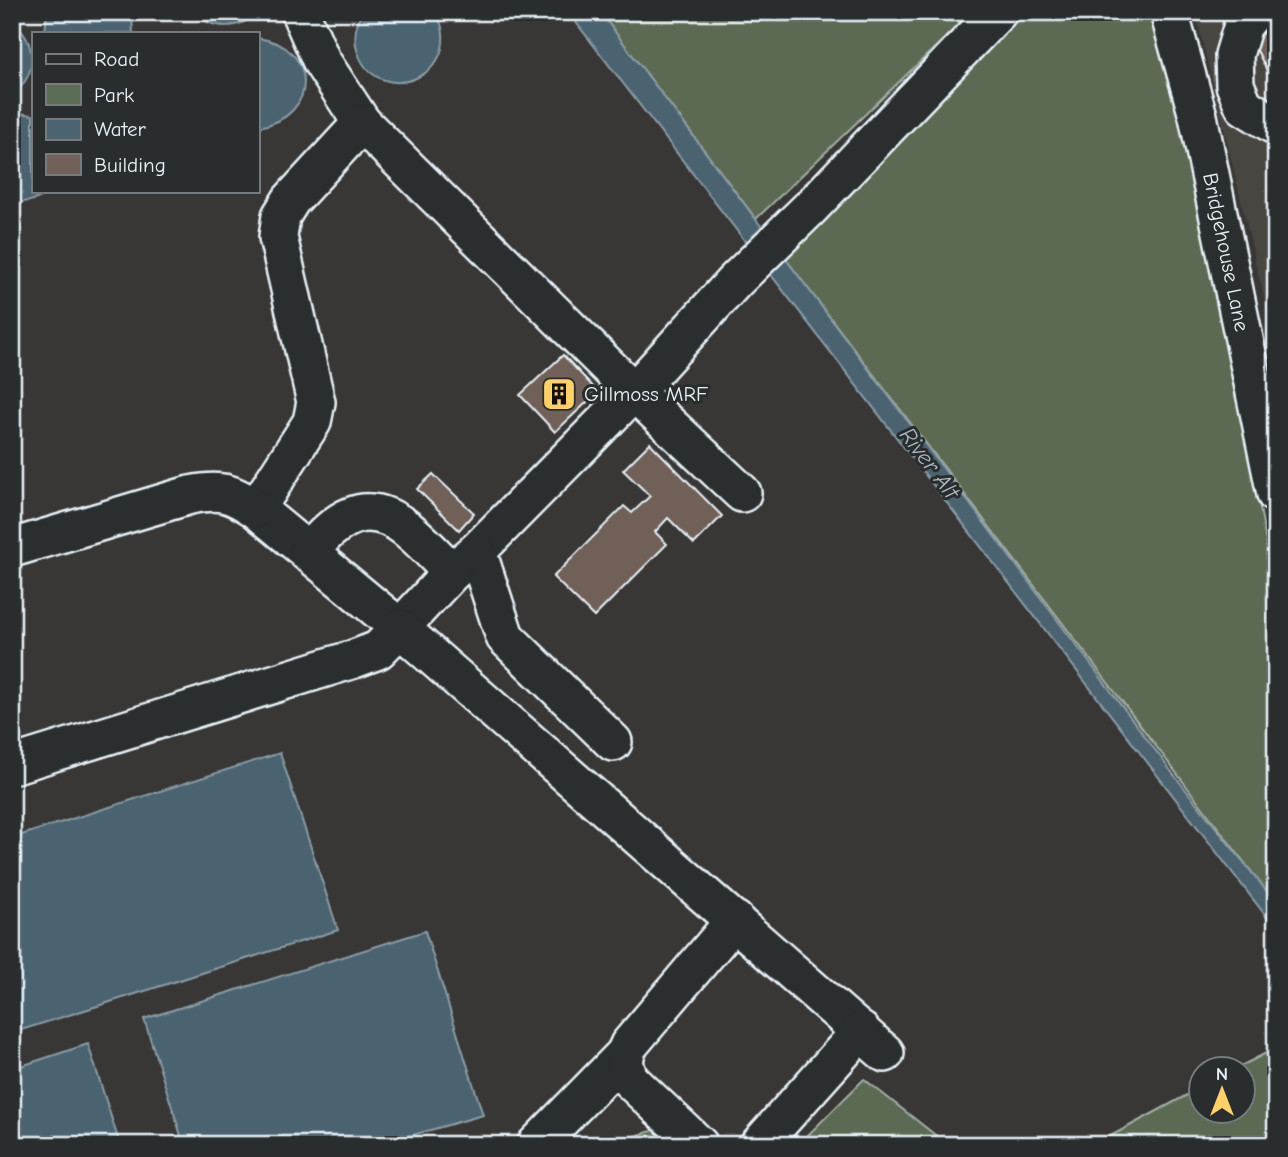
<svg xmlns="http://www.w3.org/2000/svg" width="1288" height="1157" font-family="'Comic Neue',sans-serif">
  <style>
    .built { fill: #494440 }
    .green { fill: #5c6b53; stroke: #a2aea6; stroke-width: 2 }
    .water { fill: #4c6370; stroke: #8a9ca6; stroke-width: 2 }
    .building { fill: #716158; stroke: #e8f1f8; stroke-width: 2 }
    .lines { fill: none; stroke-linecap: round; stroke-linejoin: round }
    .minor-casing { stroke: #e8f1f8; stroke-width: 42 }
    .minor { stroke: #2a2d2e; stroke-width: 37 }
    .labels { text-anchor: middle; stroke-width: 6; stroke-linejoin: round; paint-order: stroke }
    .street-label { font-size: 21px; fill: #e8f1f8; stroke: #2a2d2e }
    .poi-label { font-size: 21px; fill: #e8f1f8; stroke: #2a2d2e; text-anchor: start }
    .water-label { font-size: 23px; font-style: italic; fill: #aab8c2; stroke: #2a2d2e }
  </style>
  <rect width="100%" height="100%" fill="#383736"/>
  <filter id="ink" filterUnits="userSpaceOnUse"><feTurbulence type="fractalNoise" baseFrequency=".0143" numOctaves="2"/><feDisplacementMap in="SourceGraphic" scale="14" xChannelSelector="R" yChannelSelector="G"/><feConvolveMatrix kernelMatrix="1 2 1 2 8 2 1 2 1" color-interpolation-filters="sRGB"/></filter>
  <g filter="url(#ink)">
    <path class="built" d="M1195,12H1276V349L1229,150Z"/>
    <g class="green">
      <path d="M600,12H972L756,219Z"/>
      <path d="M1021,12H1151L1180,107L1233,360L1276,596V904L785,258Z"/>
      <path d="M1276,1048V1145H1094L1200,1088V1112H1242V1070L1235,1069Z"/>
      <path d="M864,1079L948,1145H798Z"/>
      <path d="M655,1130L673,1145H604Z"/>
    </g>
    <g class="water">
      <path d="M47,12H132L133,33H45Z"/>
      <path d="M194,12H259C240,30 212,31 194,12Z"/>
      <path d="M363,12H436C469,74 379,111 358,53C353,39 355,24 363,12Z"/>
      <path d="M568,12H600L1174,775L1276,903V929Z"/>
      <path d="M12,21C37,42 39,74 12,95Z"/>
      <path d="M257,38C319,45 320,118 258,127Z"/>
      <path d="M19,113L33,115V191H50C39,200 26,204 12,201V114Z"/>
      <path d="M280,753L338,930L12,1033V838Z"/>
      <path d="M425,931L483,1115L413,1135L386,1145H184L144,1019Z"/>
      <path d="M88,1044L120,1145H21L12,1117V1069Z"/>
    </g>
    <g class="building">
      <path d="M1276,17V89L1247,30Z"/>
      <path d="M563,355L598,392L555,432L520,395Z"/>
      <path d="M650,443L722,516L694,544L668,518L655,532L667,544L594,617L553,577L624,506L632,513L650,496L623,470Z"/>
      <path d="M433,474L474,513L459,530L417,489Z"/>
    </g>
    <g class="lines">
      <g class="minor-casing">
        <g id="minor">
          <path d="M300,12L322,62L362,123"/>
          <path id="s1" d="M1169,12L1198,116L1276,494"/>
          <path d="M1254,12L1243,25L1234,55L1235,85L1244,106L1276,126"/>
          <path d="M742,493L634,392L362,123L291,200L281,216L278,237L316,402L312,422L256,509L400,628L452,572L477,551L634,392L734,282L811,207L998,12"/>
          <path d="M12,548L190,495C220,489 231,492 256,509"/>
          <path d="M477,551L505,637L613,742"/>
          <path d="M308,553C316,545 322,536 331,529C381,486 417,539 452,572"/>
          <path d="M12,765L354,659L378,650L400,628L885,1053"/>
          <path d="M536,1145L623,1056"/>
          <path d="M699,1145L630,1080C624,1067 622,1059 629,1045L735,920"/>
          <path d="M759,1145L861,1031"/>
        </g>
      </g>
      <use href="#minor" class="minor"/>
    </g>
  </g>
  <defs>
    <g id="building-square" transform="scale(1.75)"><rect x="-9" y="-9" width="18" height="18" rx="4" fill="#ffd166" stroke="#2a2d2e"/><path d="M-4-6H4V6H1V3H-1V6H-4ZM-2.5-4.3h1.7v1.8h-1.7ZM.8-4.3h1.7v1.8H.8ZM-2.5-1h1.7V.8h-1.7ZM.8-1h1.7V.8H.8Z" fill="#111"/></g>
  </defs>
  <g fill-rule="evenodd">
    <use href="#building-square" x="559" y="394"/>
  </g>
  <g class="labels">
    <g class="street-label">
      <text dy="7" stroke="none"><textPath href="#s1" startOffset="247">Bridgehouse Lane</textPath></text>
    </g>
    <g class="poi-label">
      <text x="584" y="401">Gillmoss MRF</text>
    </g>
    <g class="water-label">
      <text transform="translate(930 463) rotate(53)" y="8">River Alt</text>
    </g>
  </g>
  <rect width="1288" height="1157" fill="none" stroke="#2a2d2e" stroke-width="42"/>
  <rect x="21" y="21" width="1246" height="1115" fill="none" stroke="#e8f1f8" stroke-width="2.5" filter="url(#ink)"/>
  <rect x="32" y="32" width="228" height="161" fill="#2a2d2e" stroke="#767b7f" stroke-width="2"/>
  <rect x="46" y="54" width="35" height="10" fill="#2a2d2e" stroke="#767b7f" stroke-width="2"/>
  <text x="94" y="66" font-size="21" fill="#e8f1f8">Road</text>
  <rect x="46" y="84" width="35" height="21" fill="#5c6b53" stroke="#767b7f" stroke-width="2"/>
  <text x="94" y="102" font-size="21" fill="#e8f1f8">Park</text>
  <rect x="46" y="119" width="35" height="21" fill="#4c6370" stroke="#767b7f" stroke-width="2"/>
  <text x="94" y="136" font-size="21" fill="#e8f1f8">Water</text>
  <rect x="46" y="154" width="35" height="21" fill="#716158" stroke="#767b7f" stroke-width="2"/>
  <text x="94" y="172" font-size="21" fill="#e8f1f8">Building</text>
  <g transform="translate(1222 1090)"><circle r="33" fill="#2a2d2e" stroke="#767b7f" stroke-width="2"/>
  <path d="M0-5L12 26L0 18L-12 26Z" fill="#ffd166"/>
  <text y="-10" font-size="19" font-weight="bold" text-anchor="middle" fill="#e8f1f8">N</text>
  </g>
</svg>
